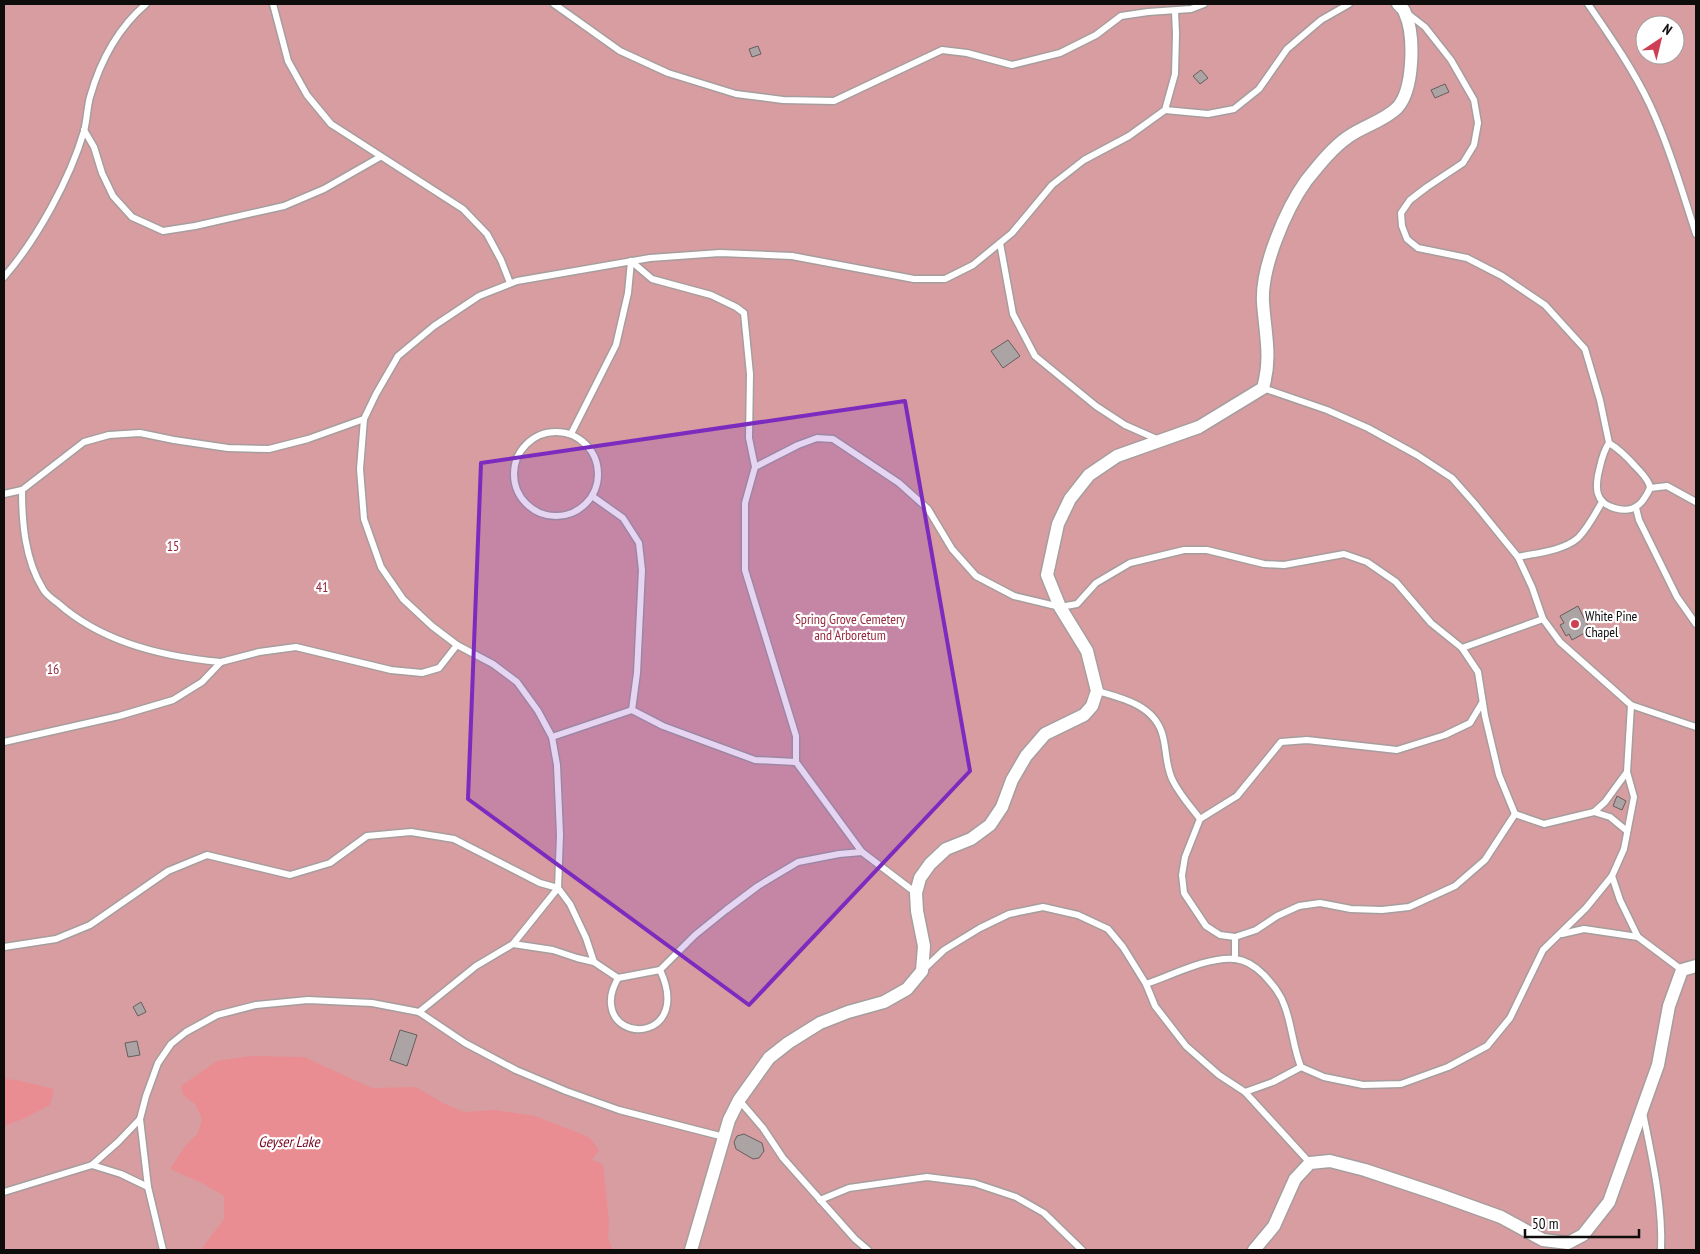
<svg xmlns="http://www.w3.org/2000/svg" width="1700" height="1254" font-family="'PT Sans Narrow',sans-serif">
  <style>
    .green { fill: #d79da0; fill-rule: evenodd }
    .water { fill: #ea8d93 }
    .building { fill: #aca4a4; stroke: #655e5e }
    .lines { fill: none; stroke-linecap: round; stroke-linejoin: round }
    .lane-casing { stroke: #a69d9e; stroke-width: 9 }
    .street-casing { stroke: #a69d9e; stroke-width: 15 }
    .lane { stroke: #fff; stroke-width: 6 }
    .street { stroke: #fff; stroke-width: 12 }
    .marked { fill: #7b2cbf; fill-opacity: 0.2; stroke: #7b2cbf; stroke-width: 4; stroke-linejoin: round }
    .poi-dot { fill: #ce3e55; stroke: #fff; stroke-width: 2 }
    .labels { text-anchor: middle; stroke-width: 4.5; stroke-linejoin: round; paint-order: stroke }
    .park-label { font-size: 14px; fill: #962a3c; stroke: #fff }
    .poi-label { font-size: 14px; fill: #0f0c0c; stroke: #fff; text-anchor: start }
    .water-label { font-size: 15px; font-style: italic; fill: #7a0926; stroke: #fff }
  </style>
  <rect width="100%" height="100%" fill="#e6dddd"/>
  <path class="green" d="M4,4H1696V1250H4ZM1645,25H1675V55H1645Z"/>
  <g class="water">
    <path d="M250,1056L304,1057L372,1088L416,1087L443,1103L464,1112L494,1110L535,1116L589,1137L599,1150L592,1160L603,1164L609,1221L608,1239L613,1250H202L203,1247L224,1219V1196L204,1184L170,1169L184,1147L198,1133L202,1119L195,1104L183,1095L181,1086L217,1061Z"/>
    <path d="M4,1079L16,1080L54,1089L50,1105L25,1118L4,1126Z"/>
  </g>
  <g class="building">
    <path d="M758,46L761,54L752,57L749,49Z"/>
    <path d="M1201,70L1208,78L1200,84L1193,76Z"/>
    <path d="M1445,84L1449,92L1435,98L1431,90Z"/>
    <path d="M1008,340L1020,356L1003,368L991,351Z"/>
    <path d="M1578,606L1590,630L1572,640L1569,634L1566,636L1560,625L1564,623L1560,616Z"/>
    <path d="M1617,796L1626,801L1622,810L1613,806Z"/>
    <path d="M141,1002L146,1012L138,1016L133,1007Z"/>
    <path d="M400,1030L417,1035L407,1066L390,1060Z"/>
    <path d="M137,1041L140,1055L128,1057L125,1043Z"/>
    <path d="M744,1134L762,1143L764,1151L759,1158L753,1159L736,1149L734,1142L737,1136Z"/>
  </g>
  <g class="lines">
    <g class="lane-casing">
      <g id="lane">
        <path d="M273,4L288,61L307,95L331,124L463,209L487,234L501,260L510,283"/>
        <path d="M554,4L620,51L668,73L736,94L783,100L834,101L942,50L967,53L1012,65L1060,53L1096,35L1121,16L1148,12L1191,9L1204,4"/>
        <path d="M1588,4C1610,36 1633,69 1650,105C1669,146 1682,191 1696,234"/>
        <path d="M1407,13L1425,27L1451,60L1474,100L1478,123L1474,145L1463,163L1427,187L1410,200L1401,213L1402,226L1407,239L1418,248L1467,258L1502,276L1545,305L1585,349L1600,400L1609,443C1619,449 1627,457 1635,466C1640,471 1646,477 1649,484C1651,488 1649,491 1647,494C1644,499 1642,503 1637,506C1626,514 1602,508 1598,494C1596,488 1597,481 1598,475C1601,463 1602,453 1609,443"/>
        <path d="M1165,110L1208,114L1234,109L1259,89L1287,49L1321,20L1349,4"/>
        <path d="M84,130L94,147L102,173L113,196L132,217L163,231L195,226L284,206L324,189L380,157"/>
        <path d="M1000,243L1013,314L1035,356L1096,406L1125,425L1159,440"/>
        <path d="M631,261L652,279L711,295L736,307L744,313L750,374L749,438L755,467L745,503V570L796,736V762L862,852L916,893"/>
        <path d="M4,277C37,239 70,179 84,131C87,120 87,108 90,97C100,62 118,28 146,4"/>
        <path d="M1263,388L1327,410L1368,428L1417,455L1452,478L1475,504L1518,557L1532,587L1543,619L1560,642L1631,705L1696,727"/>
        <circle cx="556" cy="474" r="42"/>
        <path d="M571,434L616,345L628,293L631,261"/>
        <path d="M755,467L798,445L817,438L833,439L899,483L928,509L952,549L976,576L1014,596L1060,607L1077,604L1096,583L1130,563L1184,550H1207L1264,564L1284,565L1344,554L1367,562L1396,582L1431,623L1462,648L1478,672L1485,716L1499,775L1515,814"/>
        <path d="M1650,488L1667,486L1696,502"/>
        <path d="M22,490C22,523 25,560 43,589C46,595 54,600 59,604C103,643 164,657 221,662"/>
        <path d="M4,494L22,490L84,442L109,435L140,433L174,440L228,448L269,449L308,439L364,419"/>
        <path d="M592,496L623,518L639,543L642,570L637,673L632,710"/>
        <path d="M1636,508L1639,520L1677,597L1696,624"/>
        <path d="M1518,557C1536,553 1563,551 1578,538C1588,528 1595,514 1602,502"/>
        <path d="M1462,648L1543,619"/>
        <path d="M1097,691C1122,698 1153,705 1162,733C1167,748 1165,766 1173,781C1180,795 1191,807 1200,819"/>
        <path d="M552,737L632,710L663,726L755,760L796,762"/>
        <path d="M4,742L119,716L173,700L202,682L221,662L259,652L296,647L391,670L422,673L439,668L457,645"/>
        <path d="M1594,812L1610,817L1627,831"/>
        <path d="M1515,814L1544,824L1594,812L1605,802L1627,772"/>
        <path d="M1612,876L1620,900L1638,937L1682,970"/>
        <path d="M1562,934L1584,929L1638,937"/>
        <path d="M1235,937L1256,930L1277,916L1299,906L1320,903L1351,909L1382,910L1409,907L1455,886L1485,860L1515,814"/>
        <path d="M513,944L553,950L577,958L594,962"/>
        <path d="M4,947L56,939L90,925L168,871L207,855L290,875L330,863L367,836L411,832L454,839L540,883L558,888L570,904L586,938L594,962L618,978L660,970L695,935L726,910L758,886L798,862L839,854L862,852"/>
        <path d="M1235,959V937L1220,935L1206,926L1184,893L1182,875L1185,857L1200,819L1237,796L1281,742L1307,740L1397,750L1445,735L1470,723L1482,703"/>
        <path d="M923,970L944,950L980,928L1009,914L1043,907L1078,915L1108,929L1123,947L1146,984L1155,1006L1186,1046L1219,1075L1245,1092L1310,1163"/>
        <path d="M618,978C614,986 610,994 611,1004C615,1046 691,1036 660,970"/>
        <path d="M1146,984C1170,976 1209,956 1235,959C1246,960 1256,967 1264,975C1273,985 1281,994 1285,1007C1292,1026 1293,1047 1301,1067L1324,1077L1363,1085L1401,1084L1448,1067L1487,1046L1510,1018L1543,950L1586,908L1612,876L1624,849L1634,797L1627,772L1631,705"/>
        <path d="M419,1012L476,966L513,944L558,888L560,835L557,765L552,737L538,711L517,682L493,664L457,645L432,626L403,599L381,567L364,519L360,469L364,419L376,394L398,356L434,326L479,296L517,281L650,258L720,253L792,256L914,279H945L973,265L1012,233L1052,185L1084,160L1129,136L1165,110L1175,74L1176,34L1175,11"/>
        <path d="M1245,1092L1273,1082L1301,1067"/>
        <path d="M739,1100L763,1128L783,1158L855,1239L868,1250"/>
        <path d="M1643,1113C1652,1158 1663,1205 1661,1250"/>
        <path d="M92,1165L118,1142L140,1119"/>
        <path d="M4,1192L92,1165L121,1174L148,1187"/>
        <path d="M820,1200L849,1188L927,1177L974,1183L1016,1197L1044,1213L1082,1250"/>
        <path d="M163,1250L148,1187L140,1119L146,1096L158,1063L171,1044L186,1032L217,1015L256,1005L308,1000L372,1003L419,1012L465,1043L516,1070L566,1091L619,1110L724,1137"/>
      </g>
    </g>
    <g class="street-casing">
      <g id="street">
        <path d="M691,1250L729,1120L739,1100L769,1058L788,1043L820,1023L848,1012L884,1002L907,989L922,971L924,946L917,911L916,893L920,878L930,864L946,849L971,839L990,825L1002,807L1012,780L1026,756L1045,734L1084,715L1092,706L1097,691L1087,651L1060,607L1047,575L1058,524L1070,499L1089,475L1117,456L1199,427L1263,388C1272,356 1265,334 1263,302C1261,267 1286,209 1306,181C1318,166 1332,148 1348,137C1363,126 1384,121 1397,108C1414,90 1415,35 1405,13C1404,9 1401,7 1398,4"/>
        <path d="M1254,1250L1274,1226L1295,1179L1310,1163L1330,1161L1365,1170L1437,1194L1501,1217L1543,1240L1568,1243L1583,1235L1609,1202L1658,1065L1669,1006L1682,970L1696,966"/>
      </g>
    </g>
    <use href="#lane" class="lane"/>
    <use href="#street" class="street"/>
  </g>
  <path class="marked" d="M905,401L970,771L749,1005L468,799L481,463Z"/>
  <circle class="poi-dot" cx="1575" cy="624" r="5"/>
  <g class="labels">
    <g class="park-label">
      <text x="173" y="551">15</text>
      <text x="322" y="592">41</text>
      <text x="850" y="624">Spring Grove Cemetery<tspan x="850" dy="16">and Arboretum</tspan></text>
      <text x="53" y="674">16</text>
    </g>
    <g class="poi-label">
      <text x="1585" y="621">White Pine<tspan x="1585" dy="16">Chapel</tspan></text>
    </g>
    <g class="water-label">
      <text x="289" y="1147">Geyser Lake</text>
    </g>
  </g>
  <rect width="1700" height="1254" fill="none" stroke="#0f0c0c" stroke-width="10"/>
  <g transform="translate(1660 40) rotate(35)"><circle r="24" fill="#ffffff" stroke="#9f9e9e"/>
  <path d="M0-4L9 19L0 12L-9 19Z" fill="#ce3e55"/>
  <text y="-8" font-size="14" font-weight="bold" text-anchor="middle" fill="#0f0c0c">N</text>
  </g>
  <path d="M1525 1229v8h114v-8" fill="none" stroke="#0f0c0c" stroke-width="2.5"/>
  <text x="1532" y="1229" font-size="15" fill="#0f0c0c" stroke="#ffffff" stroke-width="4" paint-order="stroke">50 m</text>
</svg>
